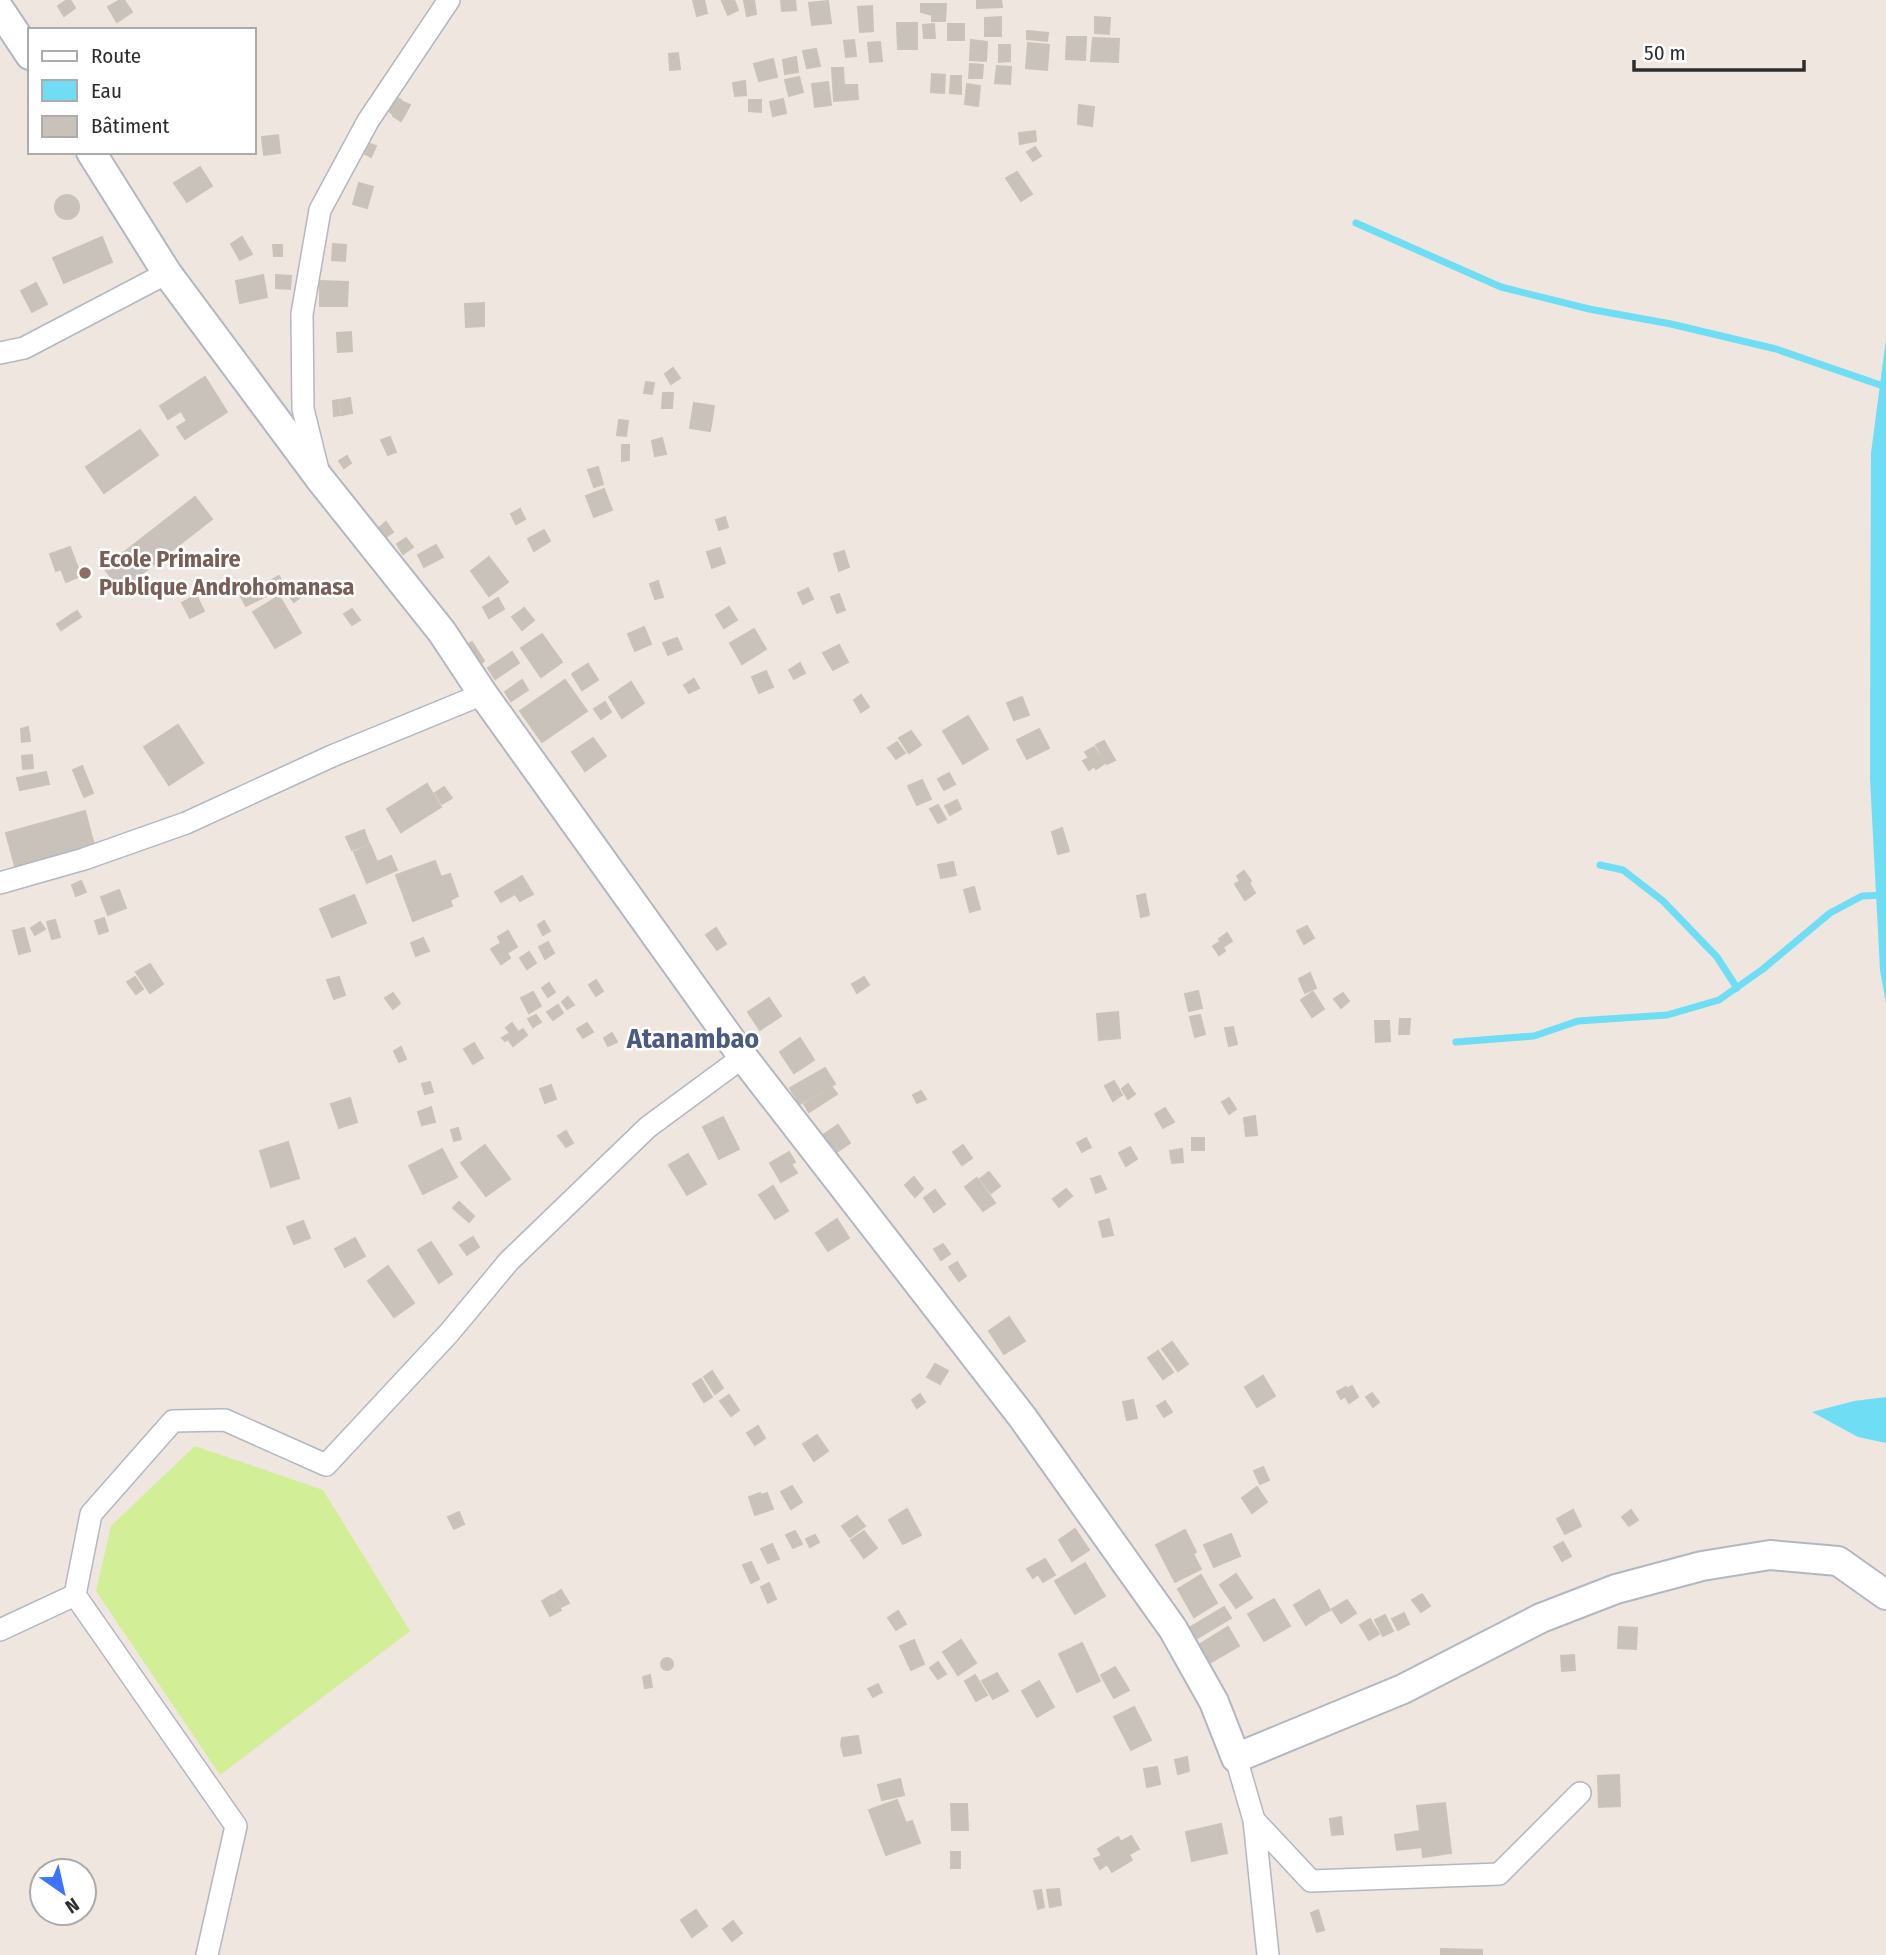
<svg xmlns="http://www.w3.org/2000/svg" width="1886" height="1955" font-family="'Fira Sans Condensed',sans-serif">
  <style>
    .pitch { fill: #d2ee96 }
    .water { fill: #6fdef4 }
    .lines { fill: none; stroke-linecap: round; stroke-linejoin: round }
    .stream { stroke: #6fdef4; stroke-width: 7 }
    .building { fill: #c8c2ba; stroke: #cbc2b8; stroke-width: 2 }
    .minor-casing { stroke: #b3b7c1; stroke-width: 24 }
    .tertiary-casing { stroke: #b3b7c1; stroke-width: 32 }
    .minor { stroke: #fff; stroke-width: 21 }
    .tertiary { stroke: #fff; stroke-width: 28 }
    .education-dot { fill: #8d6e63; stroke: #fff; stroke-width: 2.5 }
    .labels { text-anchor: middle; stroke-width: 5; stroke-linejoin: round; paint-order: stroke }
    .education-label { font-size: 24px; font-weight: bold; fill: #785e54; stroke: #fff; text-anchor: start }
    .quarter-label { font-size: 28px; font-weight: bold; fill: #4b5a80; stroke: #fff }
  </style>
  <rect width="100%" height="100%" fill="#efe6df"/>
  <path class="pitch" d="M195,1446L323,1490L410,1631L220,1775L96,1591L111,1526Z"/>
  <g class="water">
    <path d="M1886,339V1004L1880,970L1870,779V728L1871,453Z"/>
    <path d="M1886,1397V1443L1858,1437L1812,1412L1854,1401Z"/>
  </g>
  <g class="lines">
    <g class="stream">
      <path d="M1356,223L1501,287L1589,309L1671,324L1776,349L1886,387"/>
      <path d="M1600,865L1623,870L1663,901L1717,957L1737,988"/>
      <path d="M1456,1042L1534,1036L1578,1021L1667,1015L1719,1000L1763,969L1830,913L1862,896L1886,895"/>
    </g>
  </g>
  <g class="building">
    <path d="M67,0H70L75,8L64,16L58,6Z"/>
    <path d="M120,0H124L132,12L117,22L108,7Z"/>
    <path d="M693,0H704L707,13L697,16Z"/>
    <path d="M724,0H734L738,10L728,15L722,1Z"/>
    <path d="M754,0L756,14L747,16L744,1Z"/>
    <path d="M781,0H795L796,10L782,11Z"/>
    <path d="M977,0H1001L1002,7L977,8Z"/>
    <path d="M828,1L831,23L812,25L809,3Z"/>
    <path d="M921,4H946L945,21H932V15L921,12Z"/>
    <path d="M872,6L873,31L860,32L858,7Z"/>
    <path d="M1001,17V36H985V18Z"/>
    <path d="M1095,17L1110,18L1109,34L1095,33Z"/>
    <path d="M897,23H917V49H898Z"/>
    <path d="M934,24L935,38H924L923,25Z"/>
    <rect x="948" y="24" width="16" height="16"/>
    <path d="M1027,31L1048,33L1047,41L1027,39Z"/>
    <path d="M1067,37H1086L1085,60L1066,59Z"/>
    <path d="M1093,38L1119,39L1118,62L1091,61Z"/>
    <path d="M854,40L856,56L846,57L844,41Z"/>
    <path d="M971,40L987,42L986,61L970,60Z"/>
    <path d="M880,42L882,61L870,62L868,43Z"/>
    <path d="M1028,43L1049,45L1047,70L1026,68Z"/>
    <path d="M999,45H1010V61L999,62Z"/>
    <path d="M816,49L820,66L807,68L803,51Z"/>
    <path d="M678,53L680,69L670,70L669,54Z"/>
    <path d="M796,57L798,72L785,74L783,60Z"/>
    <path d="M773,59L777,77L759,81L754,64Z"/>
    <path d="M970,64L983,65L982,78H969Z"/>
    <path d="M997,66L1011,67L1010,84L995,83Z"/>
    <path d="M832,68H843L844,85H857L858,99L834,101Z"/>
    <path d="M932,74L945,75L944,93L931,92Z"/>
    <path d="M951,76H961V94L950,93Z"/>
    <path d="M799,77L803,92L789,96L785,80Z"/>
    <path d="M745,81L746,95L735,96L733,83Z"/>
    <path d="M828,82L831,105L815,107L812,84Z"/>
    <path d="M967,84L980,86L978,106L965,104Z"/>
    <path d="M393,96L401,100L393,114L386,109Z"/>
    <path d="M783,99L786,113L773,116L770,102Z"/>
    <path d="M749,100H761V112L749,111Z"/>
    <path d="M401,101L410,105L401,121L393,116Z"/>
    <path d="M1079,105L1094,107L1092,126L1078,124Z"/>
    <path d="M1035,131L1036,141L1020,144L1019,133Z"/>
    <path d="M278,135L280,153L264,155L262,137Z"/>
    <path d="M370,144L376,146L371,157L365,154Z"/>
    <path d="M1035,147L1041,156L1033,161L1027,152Z"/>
    <path d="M200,167L212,186L187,202L174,183Z"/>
    <path d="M1017,172L1032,194L1021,201L1006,178Z"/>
    <path d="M359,183L373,187L367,208L353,204Z"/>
    <circle cx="67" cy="207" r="12"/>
    <path d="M102,237L112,262L64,283L53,258Z"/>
    <path d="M242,237L252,254L240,260L231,244Z"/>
    <path d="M333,244L346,245L345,261L332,260Z"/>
    <path d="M273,245H282V256H274Z"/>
    <path d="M263,275L267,297L240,303L236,281Z"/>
    <path d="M276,275L291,276L290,289L276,288Z"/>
    <path d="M320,281L348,282L347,306H320Z"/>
    <path d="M36,283L47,304L32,312L21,291Z"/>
    <path d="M484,303V326L466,327L465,304Z"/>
    <path d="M351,332L352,351L338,352L337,333Z"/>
    <path d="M673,368L680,378L671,384L665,374Z"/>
    <path d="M205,377L227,412L185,439L177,427L187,421L181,411L168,419L160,406Z"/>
    <path d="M646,382L654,383L652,394L644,393Z"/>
    <path d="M663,393H673L672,408H662Z"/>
    <path d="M350,398L352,413L342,415L340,400Z"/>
    <path d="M338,400L340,415L334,416L333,401Z"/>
    <path d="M694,403L714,406L710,431L690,428Z"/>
    <path d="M619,420L628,421L626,436L617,435Z"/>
    <path d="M140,430L158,455L104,493L86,467Z"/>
    <path d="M390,437L396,452L388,455L381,440Z"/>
    <path d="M662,438L666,454L655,456L652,441Z"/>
    <path d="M622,445H629V460L622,461Z"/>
    <path d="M347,456L351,463L344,468L339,461Z"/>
    <path d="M598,467L603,484L594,487L588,470Z"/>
    <path d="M604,489L612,510L594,517L586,496Z"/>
    <path d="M195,497L212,519L121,590L104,568Z"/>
    <path d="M520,509L525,519L516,524L511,514Z"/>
    <path d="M725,517L728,527L719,530L716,520Z"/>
    <path d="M386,522L393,532L386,537L379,528Z"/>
    <path d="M544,530L550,541L534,551L528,539Z"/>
    <path d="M406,538L413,547L403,554L397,544Z"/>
    <path d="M436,545L443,557L424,567L418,555Z"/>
    <path d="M70,547L81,576L66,582L61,569L56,571L50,554Z"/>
    <path d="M720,548L725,563L712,568L707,552Z"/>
    <path d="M844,551L849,567L839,571L834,554Z"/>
    <path d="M489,557L508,582L489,596L471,571Z"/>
    <path d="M279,576L286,588L270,596L264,584Z"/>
    <path d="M658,581L663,597L655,599L650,584Z"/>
    <path d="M295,584L304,594L294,602L286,591Z"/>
    <path d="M260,585L266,596L246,606L240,595Z"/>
    <path d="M808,588L813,599L803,604L798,593Z"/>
    <path d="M839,594L845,610L837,613L831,597Z"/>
    <path d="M196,595L204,611L190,618L182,603Z"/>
    <path d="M279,596L301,633L275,648L253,612Z"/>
    <path d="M498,598L504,609L489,618L483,607Z"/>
    <path d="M729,607L737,620L724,628L716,615Z"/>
    <path d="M524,608L534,620L522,630L512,617Z"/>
    <path d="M352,609L360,620L352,625L344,614Z"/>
    <path d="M77,611L81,617L61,630L57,624Z"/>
    <path d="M644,627L651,644L635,651L628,634Z"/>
    <path d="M754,629L766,649L742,664L730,643Z"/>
    <path d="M542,634L562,662L541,677L521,648Z"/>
    <path d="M677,638L682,649L668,655L663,643Z"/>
    <path d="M472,642L484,661L476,667L463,647Z"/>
    <path d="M839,645L848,662L833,670L823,653Z"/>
    <path d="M512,652L519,663L495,679L488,668Z"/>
    <path d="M800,663L805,673L794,679L789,670Z"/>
    <path d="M588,664L598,680L582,690L572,674Z"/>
    <path d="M766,671L773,687L759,693L752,677Z"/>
    <path d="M694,679L699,688L689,693L684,685Z"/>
    <path d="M522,680L528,690L511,701L505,692Z"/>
    <path d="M565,680L587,711L542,742L520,711Z"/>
    <path d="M631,682L644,703L622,718L609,697Z"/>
    <path d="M861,695L869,707L861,712L854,700Z"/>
    <path d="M1022,697L1029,715L1014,720L1007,703Z"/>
    <path d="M605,702L611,712L601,719L594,709Z"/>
    <path d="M968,716L988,749L963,764L943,731Z"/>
    <path d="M178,725L203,763L169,785L144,747Z"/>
    <path d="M28,727L30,741L22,742L21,729Z"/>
    <path d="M1039,729L1049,748L1027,759L1017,740Z"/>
    <path d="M911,731L921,745L909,753L899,738Z"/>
    <path d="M593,738L606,756L585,771L572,752Z"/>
    <path d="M1104,741L1115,760L1107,764L1096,745Z"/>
    <path d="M897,742L905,753L896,759L888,748Z"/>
    <path d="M1094,747L1105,763L1096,769L1094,766L1089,770L1083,761L1089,758L1085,752Z"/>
    <path d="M32,755L33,768L23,769L22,756Z"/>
    <path d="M82,766L93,793L84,797L73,770Z"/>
    <path d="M46,772L49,784L20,790L17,778Z"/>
    <path d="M949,773L955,784L944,790L938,779Z"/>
    <path d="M922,780L931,799L917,805L908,786Z"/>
    <path d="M427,784L441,807L401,832L387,809Z"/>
    <path d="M444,787L452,798L442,804L435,793Z"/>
    <path d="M957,800L961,809L950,815L945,806Z"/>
    <path d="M938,805L946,819L938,823L930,809Z"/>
    <path d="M85,811L94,845L15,866L6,833Z"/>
    <path d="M1062,828L1069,851L1058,854L1052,832Z"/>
    <path d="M364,830L369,844L352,850L346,837Z"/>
    <path d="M370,845L377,862L391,856L397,870L367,883L354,852Z"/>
    <path d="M435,861L441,877L450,874L458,896L450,900L452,906L413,921L396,875Z"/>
    <path d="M953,862L956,875L941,878L938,865Z"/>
    <path d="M1244,871L1251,881L1249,883L1255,893L1245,900L1235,884L1240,881L1237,876Z"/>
    <path d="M522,876L533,894L520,901L515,894L501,902L495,892Z"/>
    <path d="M81,881L86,892L76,896L72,885Z"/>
    <path d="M974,887L980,909L970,912L964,890Z"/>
    <path d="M119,890L126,908L108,915L101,897Z"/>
    <path d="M1145,894L1149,915L1141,917L1137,896Z"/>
    <path d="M354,895L366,923L332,937L320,909Z"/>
    <path d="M104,918L108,931L99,934L95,921Z"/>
    <path d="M55,920L60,937L52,939L47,922Z"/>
    <path d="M544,921L550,931L543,935L538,925Z"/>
    <path d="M40,922L45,929L35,935L31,928Z"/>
    <path d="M1307,926L1314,938L1304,944L1297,931Z"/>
    <path d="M24,928L30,951L19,954L13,931Z"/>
    <path d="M716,928L726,944L717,950L706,935Z"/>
    <path d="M508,931L517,947L507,953L510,958L501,964L491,949L501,943L498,937Z"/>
    <path d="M1227,933L1232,941L1223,947L1225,951L1219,955L1213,946L1221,941L1219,939Z"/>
    <path d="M423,938L429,951L416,956L411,943Z"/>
    <path d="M548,942L554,953L545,959L539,947Z"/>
    <path d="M529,952L536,963L527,969L520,958Z"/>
    <path d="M150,964L163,984L150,993L136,972Z"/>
    <path d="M1310,973L1316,988L1305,993L1299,979Z"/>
    <path d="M135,977L143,989L136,994L127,982Z"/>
    <path d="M339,977L345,995L334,999L327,980Z"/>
    <path d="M864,977L869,985L857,993L852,984Z"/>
    <path d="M596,980L603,991L596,996L589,985Z"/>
    <path d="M549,983L555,992L548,997L542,988Z"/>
    <path d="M1198,991L1202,1008L1189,1011L1185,994Z"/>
    <path d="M533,992L541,1006L529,1013L521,998Z"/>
    <path d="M1313,992L1324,1009L1312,1017L1301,1000Z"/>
    <path d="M393,993L400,1003L393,1009L385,998Z"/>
    <path d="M1343,993L1349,1001L1341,1008L1334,999Z"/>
    <path d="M568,997L574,1005L567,1009L562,1002Z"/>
    <path d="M769,998L781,1016L760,1030L748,1012Z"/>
    <path d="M558,1005L563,1013L553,1020L547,1012Z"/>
    <path d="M1118,1012L1120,1038L1099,1040L1097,1014Z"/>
    <path d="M536,1015L541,1022L533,1027L528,1019Z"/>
    <path d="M1200,1015L1205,1034L1195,1037L1190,1017Z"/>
    <path d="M1400,1019H1410L1409,1034H1399Z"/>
    <path d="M1375,1021H1389L1390,1041L1376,1042Z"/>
    <path d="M512,1023L518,1032L523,1029L527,1035L513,1046L508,1039L505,1041L502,1038L510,1033L506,1028Z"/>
    <path d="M587,1023L593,1032L583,1038L577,1029Z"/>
    <path d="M1233,1027L1237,1044L1229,1046L1225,1028Z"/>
    <path d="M612,1033L617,1042L608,1046L604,1038Z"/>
    <path d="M800,1038L814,1060L794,1073L780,1052Z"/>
    <path d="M474,1043L483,1058L473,1064L464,1049Z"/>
    <path d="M401,1047L406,1059L399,1062L394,1051Z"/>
    <path d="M825,1068L835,1084L800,1104L790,1088Z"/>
    <path d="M1114,1081L1122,1095L1113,1101L1105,1086Z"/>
    <path d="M430,1082L433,1092L425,1094L422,1084Z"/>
    <path d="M1128,1084L1135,1094L1128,1099L1122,1089Z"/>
    <path d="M551,1085L556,1099L545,1103L540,1089Z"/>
    <path d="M832,1087L837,1094L809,1112L804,1104Z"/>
    <path d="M921,1091L926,1099L917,1103L913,1095Z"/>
    <path d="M350,1098L357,1122L339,1128L331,1104Z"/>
    <path d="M1229,1098L1236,1109L1229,1114L1222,1102Z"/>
    <path d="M431,1107L435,1122L422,1125L418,1112Z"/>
    <path d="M1165,1108L1174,1122L1163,1128L1155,1114Z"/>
    <path d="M1255,1116L1257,1135L1246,1136L1244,1118Z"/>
    <path d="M723,1117L739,1149L719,1159L703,1127Z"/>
    <path d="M838,1125L850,1143L835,1153L823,1135Z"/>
    <path d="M458,1128L461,1139L454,1141L451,1130Z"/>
    <path d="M566,1131L573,1143L566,1147L558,1136Z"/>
    <path d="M1086,1138L1091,1147L1082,1152L1077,1143Z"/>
    <rect x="1192" y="1138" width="12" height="12"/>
    <path d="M288,1142L299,1178L271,1187L260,1151Z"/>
    <path d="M485,1145L510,1179L486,1196L461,1163Z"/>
    <path d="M963,1145L972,1158L962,1165L953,1152Z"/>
    <path d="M1130,1147L1137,1159L1126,1166L1119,1153Z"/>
    <path d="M442,1149L457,1177L423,1194L409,1166Z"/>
    <path d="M1182,1149L1183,1162L1172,1163L1170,1151Z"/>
    <path d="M789,1152L795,1162L791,1164L797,1173L781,1182L770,1163Z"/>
    <path d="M688,1154L706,1184L687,1195L669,1165Z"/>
    <path d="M989,1172L1000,1186L991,1193L980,1179Z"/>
    <path d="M1100,1176L1106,1189L1096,1193L1091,1179Z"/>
    <path d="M914,1177L923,1189L915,1197L905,1185Z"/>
    <path d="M977,1178L995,1203L983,1211L965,1187Z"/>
    <path d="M773,1186L788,1211L775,1219L759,1195Z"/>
    <path d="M1066,1189L1072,1196L1059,1207L1053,1199Z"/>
    <path d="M935,1190L945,1204L934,1212L924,1198Z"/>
    <path d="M459,1202L474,1216L469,1222L453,1208Z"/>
    <path d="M837,1219L849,1238L828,1251L816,1233Z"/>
    <path d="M1109,1219L1113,1235L1103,1237L1099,1222Z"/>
    <path d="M303,1221L310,1238L294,1244L287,1227Z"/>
    <path d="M473,1237L479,1247L467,1255L460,1245Z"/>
    <path d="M355,1238L365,1256L345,1267L335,1249Z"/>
    <path d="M431,1242L452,1274L439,1283L418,1250Z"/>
    <path d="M943,1244L950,1254L941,1260L934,1249Z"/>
    <path d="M957,1262L966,1276L959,1281L949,1267Z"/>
    <path d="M388,1266L414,1303L394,1317L368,1281Z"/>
    <path d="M1009,1317L1025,1341L1004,1354L989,1331Z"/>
    <path d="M1172,1342L1188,1364L1178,1371L1162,1349Z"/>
    <path d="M1158,1351L1173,1372L1163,1379L1148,1358Z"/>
    <path d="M935,1364L948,1371L940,1384L927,1377Z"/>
    <path d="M712,1371L723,1388L715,1394L704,1377Z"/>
    <path d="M1263,1376L1275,1396L1257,1407L1245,1387Z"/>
    <path d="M701,1379L712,1397L704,1402L693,1384Z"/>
    <path d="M1352,1386L1358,1397L1349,1403L1345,1396L1341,1399L1337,1392L1346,1387L1347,1389Z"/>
    <path d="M1372,1393L1379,1402L1373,1407L1366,1397Z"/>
    <path d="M920,1394L925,1402L917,1408L912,1400Z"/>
    <path d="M729,1395L739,1410L731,1416L720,1401Z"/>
    <path d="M1133,1400L1137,1418L1127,1420L1123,1402Z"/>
    <path d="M1165,1401L1172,1412L1164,1417L1157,1406Z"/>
    <path d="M758,1426L765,1438L755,1445L747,1433Z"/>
    <path d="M817,1435L828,1451L814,1461L803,1444Z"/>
    <path d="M1263,1467L1269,1480L1260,1484L1254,1471Z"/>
    <path d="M792,1486L802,1502L791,1509L781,1492Z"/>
    <path d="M1257,1487L1267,1502L1252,1513L1242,1498Z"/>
    <path d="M760,1493L761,1495L767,1493L773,1509L755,1515L749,1497Z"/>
    <path d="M907,1509L921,1535L903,1544L889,1520Z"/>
    <path d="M1573,1510L1581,1526L1565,1534L1557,1519Z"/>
    <path d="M1631,1510L1638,1520L1629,1526L1622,1517Z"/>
    <path d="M459,1512L464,1524L454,1529L448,1517Z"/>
    <path d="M857,1516L865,1526L850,1537L842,1526Z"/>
    <path d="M1075,1529L1089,1550L1072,1561L1059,1540Z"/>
    <path d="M1185,1530L1196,1552L1193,1554L1201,1569L1175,1582L1156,1545Z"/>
    <path d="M795,1531L802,1544L793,1548L786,1535Z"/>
    <path d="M864,1531L877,1548L864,1558L851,1540Z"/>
    <path d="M1231,1534L1240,1556L1214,1567L1204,1545Z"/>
    <path d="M815,1535L819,1542L810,1547L806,1539Z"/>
    <path d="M1563,1542L1571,1556L1562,1561L1554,1547Z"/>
    <path d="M772,1544L779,1559L768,1563L761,1549Z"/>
    <path d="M1045,1559L1055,1575L1043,1582L1038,1574L1033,1578L1027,1569Z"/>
    <path d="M751,1562L759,1579L751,1583L743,1565Z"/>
    <path d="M1085,1563L1105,1596L1075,1614L1055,1581Z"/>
    <path d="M1236,1574L1252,1598L1236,1608L1220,1585Z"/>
    <path d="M1201,1575L1217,1603L1194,1617L1178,1589Z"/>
    <path d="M769,1583L776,1599L768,1603L761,1587Z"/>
    <path d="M561,1590L569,1603L561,1607L554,1595Z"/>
    <path d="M1319,1590L1330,1610L1319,1616L1307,1597Z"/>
    <path d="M1422,1594L1430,1606L1421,1612L1412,1600Z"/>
    <path d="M552,1595L561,1610L550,1616L542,1601Z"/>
    <path d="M1306,1598L1318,1617L1306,1625L1294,1605Z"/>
    <path d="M1274,1599L1290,1626L1264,1641L1248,1614Z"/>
    <path d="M1347,1600L1356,1613L1341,1623L1332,1609Z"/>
    <path d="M1224,1607L1231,1618L1196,1639L1189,1628Z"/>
    <path d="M898,1611L906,1624L896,1630L888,1618Z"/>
    <path d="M1404,1613L1409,1624L1398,1630L1392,1619Z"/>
    <path d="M1385,1615L1393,1631L1383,1636L1375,1620Z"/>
    <path d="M1370,1619L1379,1634L1369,1640L1360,1625Z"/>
    <path d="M1228,1627L1239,1646L1208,1664L1197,1646Z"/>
    <path d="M1619,1627L1637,1628L1636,1649L1618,1648Z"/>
    <path d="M914,1640L924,1664L911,1670L900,1646Z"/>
    <path d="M961,1640L976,1663L958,1675L943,1652Z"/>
    <path d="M1082,1643L1100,1681L1077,1692L1059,1654Z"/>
    <path d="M1574,1655L1575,1670L1562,1671L1561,1656Z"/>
    <circle cx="667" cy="1664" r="6"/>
    <path d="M938,1662L946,1674L938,1679L930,1668Z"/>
    <path d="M1115,1667L1129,1690L1114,1698L1101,1675Z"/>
    <path d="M997,1673L1008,1691L993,1699L982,1681Z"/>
    <path d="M650,1675L652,1687L645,1688L643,1677Z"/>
    <path d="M975,1675L987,1695L976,1701L965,1681Z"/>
    <path d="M1039,1681L1054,1707L1037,1717L1022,1691Z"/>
    <path d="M878,1684L882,1692L873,1697L868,1689Z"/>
    <path d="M1134,1707L1151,1740L1131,1750L1114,1717Z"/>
    <path d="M858,1736L861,1753L844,1756L841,1745L842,1738Z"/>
    <path d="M1187,1757L1189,1771L1178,1774L1175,1760Z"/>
    <path d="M1157,1767L1160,1784L1147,1787L1144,1769Z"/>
    <path d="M1619,1775L1620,1806L1599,1807L1598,1776Z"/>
    <path d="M900,1779L904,1795L882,1800L878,1785Z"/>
    <path d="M897,1800L906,1823L912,1821L920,1843L886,1855L869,1810Z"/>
    <path d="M1445,1803L1451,1853L1423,1857L1422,1847L1397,1850L1395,1835L1420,1831L1417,1806Z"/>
    <path d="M951,1804H967L968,1830H952Z"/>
    <path d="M1341,1817L1343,1834L1332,1835L1330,1819Z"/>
    <path d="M1221,1824L1227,1853L1192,1861L1186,1832Z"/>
    <path d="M1131,1836L1139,1849L1130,1854L1122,1841Z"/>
    <path d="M1118,1837L1132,1860L1112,1872L1098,1849Z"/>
    <rect x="951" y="1852" width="9" height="16"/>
    <path d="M1101,1856L1106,1865L1100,1869L1094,1859Z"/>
    <path d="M1059,1889L1061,1905L1050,1907L1047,1890Z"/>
    <path d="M1041,1890L1044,1907L1038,1909L1034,1891Z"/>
    <path d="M696,1910L707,1926L692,1937L681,1920Z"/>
    <path d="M1318,1910L1324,1930L1317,1932L1311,1913Z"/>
    <path d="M733,1921L742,1933L732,1941L723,1929Z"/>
    <path d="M1441,1949L1482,1950V1955H1441Z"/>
  </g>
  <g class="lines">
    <g class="minor-casing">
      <g id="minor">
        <path d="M0,353L24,348L167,273"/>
        <path d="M318,470L303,409L302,314L320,210L368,121L449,0"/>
        <path d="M0,883L84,859L186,823L332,756L483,694"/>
        <path d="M75,1595L236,1826L207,1955"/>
        <path d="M0,1630L75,1595L91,1514L173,1421L225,1420L326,1465L449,1333L509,1261L648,1127L743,1057"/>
        <path d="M1236,1758L1254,1820L1268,1955"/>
        <path d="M1254,1820L1311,1881L1499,1874L1580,1793"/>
      </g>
    </g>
    <g class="tertiary-casing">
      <g id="tertiary">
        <path d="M0,10L30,55"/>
        <path d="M91,152L167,273L320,479L442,632L483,694L743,1057L1023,1418L1173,1629L1214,1702L1236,1758L1403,1689L1541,1618L1616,1589L1702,1566L1770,1555L1838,1561L1886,1595"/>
      </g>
    </g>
    <use href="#minor" class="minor"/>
    <use href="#tertiary" class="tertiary"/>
  </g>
  <circle class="education-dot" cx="85" cy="573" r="7"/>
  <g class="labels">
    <g class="education-label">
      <text x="99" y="567">Ecole Primaire<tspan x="99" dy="28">Publique Androhomanasa</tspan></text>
    </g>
    <g class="quarter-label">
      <text x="693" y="1048">Atanambao</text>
    </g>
  </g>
  <rect x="28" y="28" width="228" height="126" fill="#ffffff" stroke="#ababab" stroke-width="2"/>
  <rect x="42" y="51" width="35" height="10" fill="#ffffff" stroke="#ababab" stroke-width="2"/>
  <text x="91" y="63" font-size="21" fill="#2d2d2d">Route</text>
  <rect x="42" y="80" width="35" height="21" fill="#6fdef4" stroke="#ababab" stroke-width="2"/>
  <text x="91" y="98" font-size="21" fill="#2d2d2d">Eau</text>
  <rect x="42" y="116" width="35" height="21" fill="#c8c2ba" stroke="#ababab" stroke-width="2"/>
  <text x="91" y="133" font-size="21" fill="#2d2d2d">Bâtiment</text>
  <g transform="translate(63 1892) rotate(146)"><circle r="33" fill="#ffffff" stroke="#ababab" stroke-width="2"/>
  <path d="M0-5L12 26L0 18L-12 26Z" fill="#3c74ff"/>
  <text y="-10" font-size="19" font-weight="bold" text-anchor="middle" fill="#2d2d2d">N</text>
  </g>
  <path d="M1634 60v10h170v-10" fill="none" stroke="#2d2d2d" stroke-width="3.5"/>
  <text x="1644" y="60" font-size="21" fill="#2d2d2d" stroke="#ffffff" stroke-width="5" paint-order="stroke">50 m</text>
</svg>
